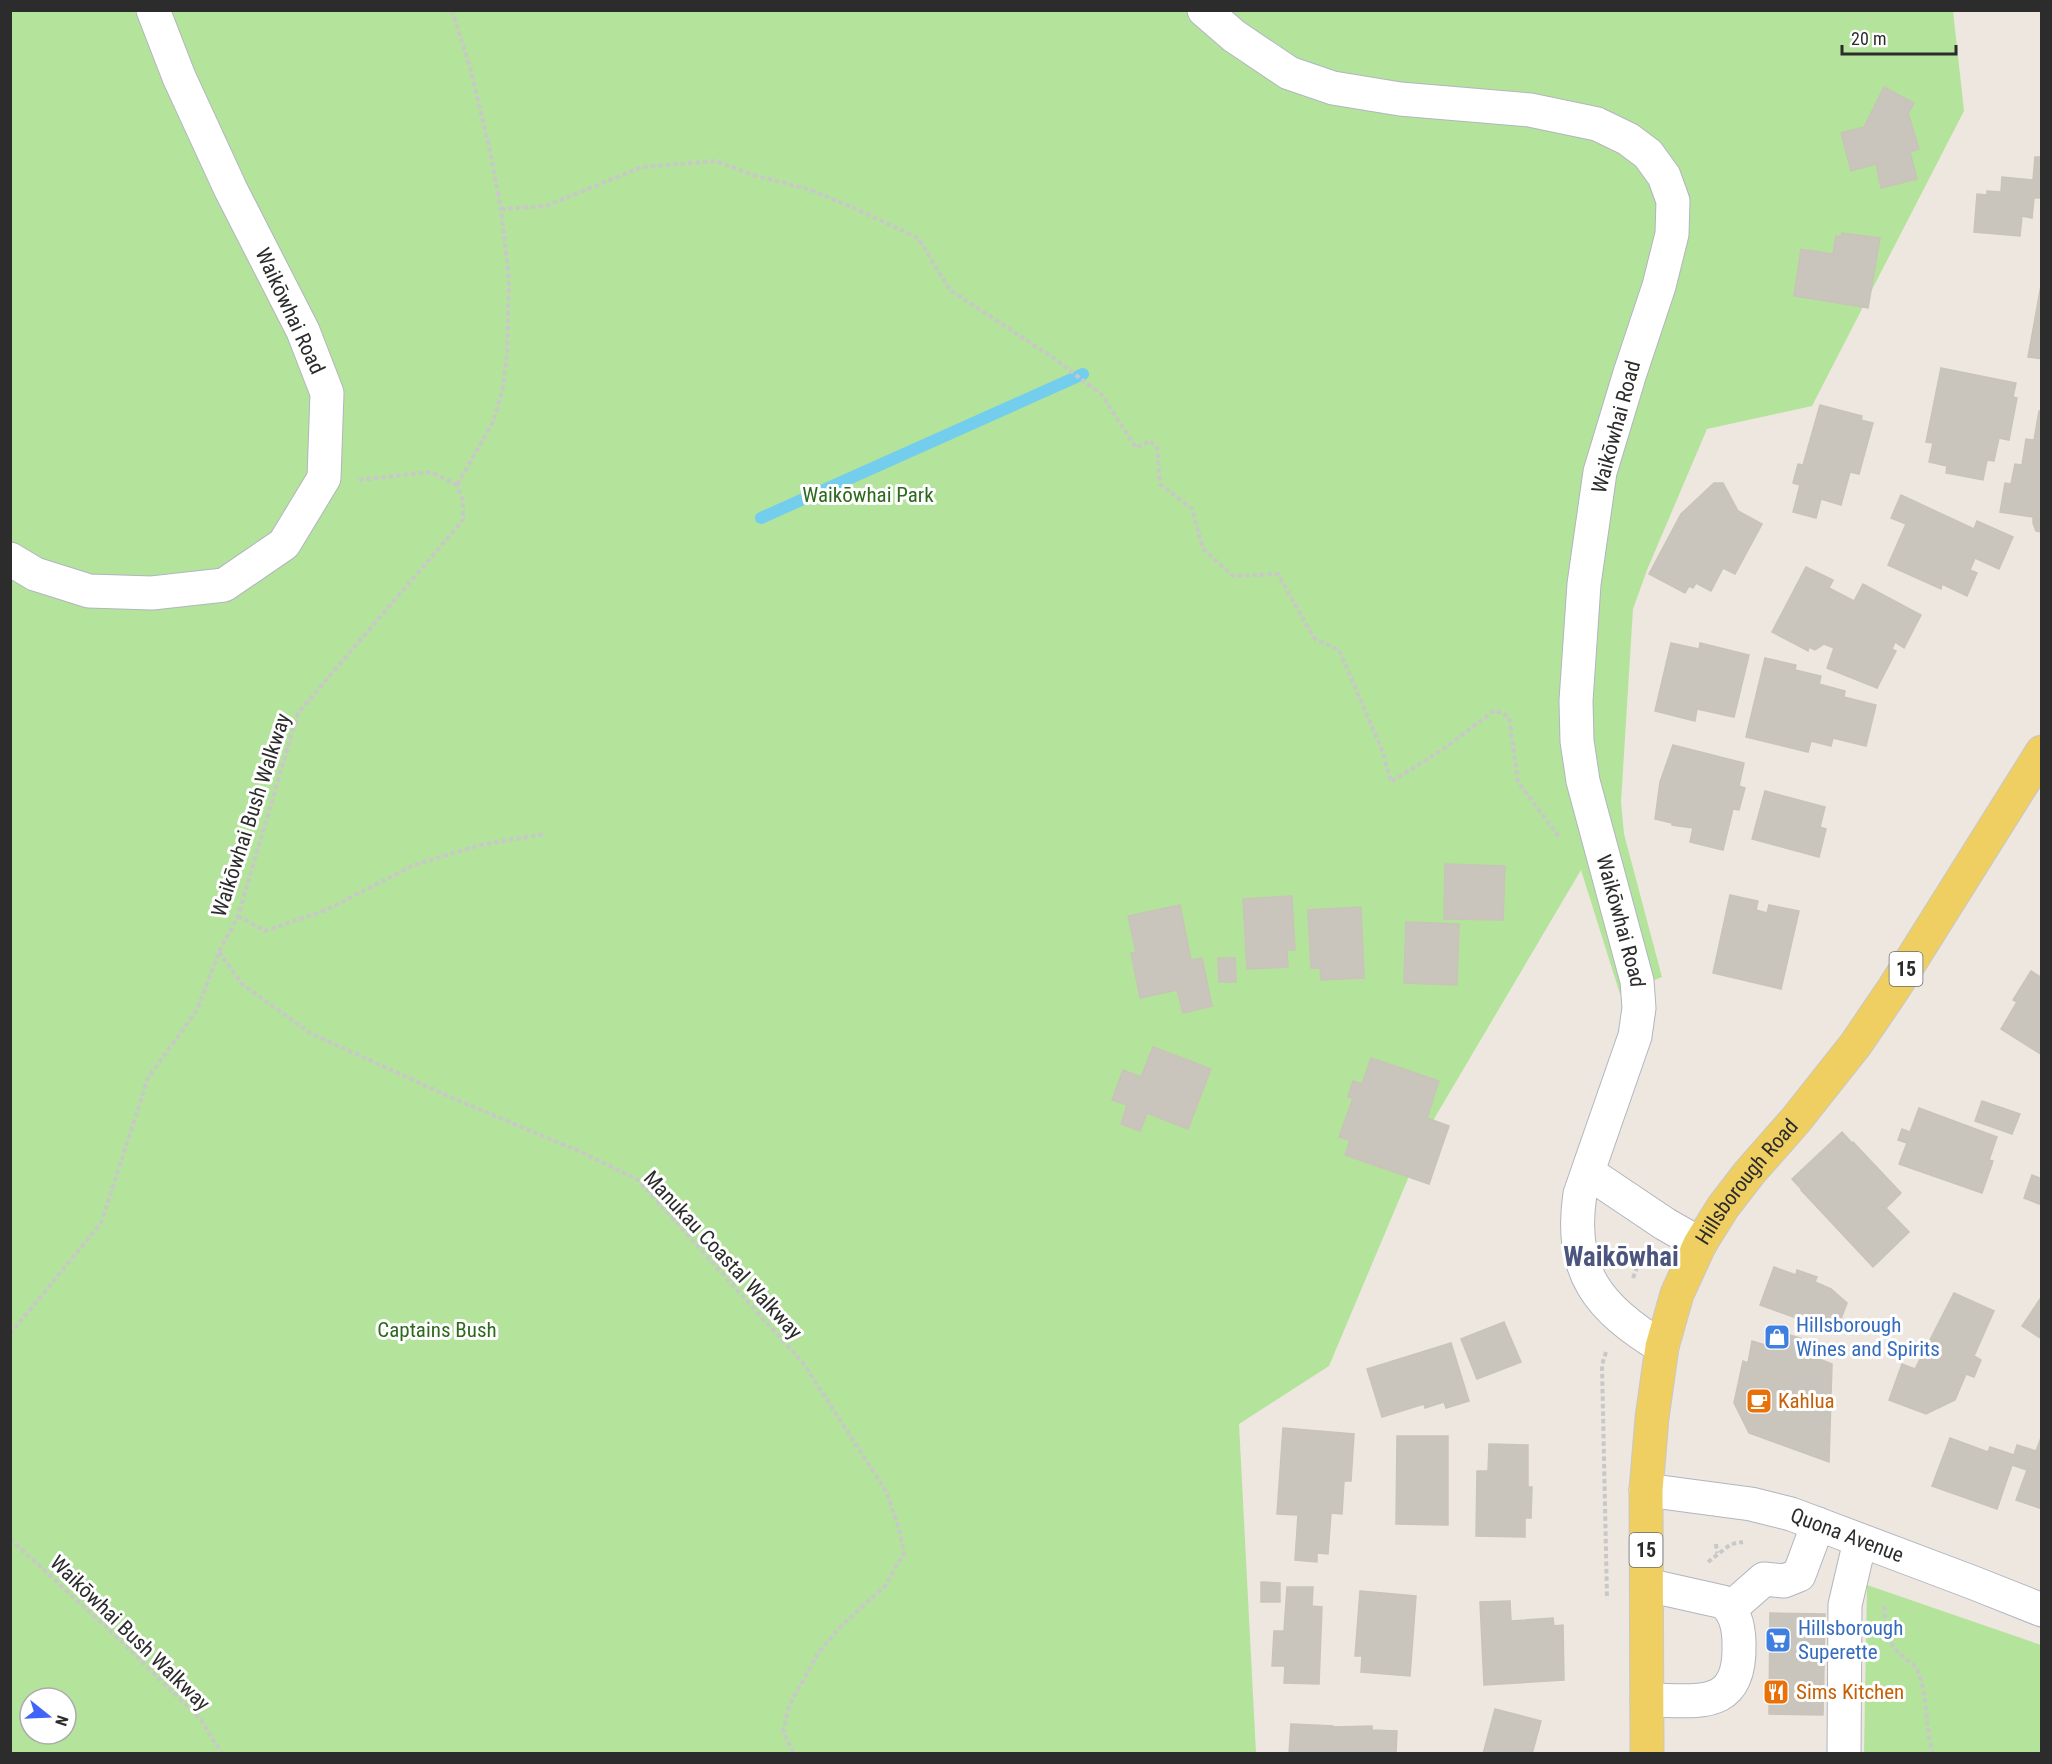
<svg xmlns="http://www.w3.org/2000/svg" width="2052" height="1764" font-family="'Roboto Condensed',sans-serif">
  <style>
    .green { fill: #b4e39c; fill-rule: evenodd }
    .lines { fill: none; stroke-linecap: round; stroke-linejoin: round }
    .stream { stroke: #73cded; stroke-width: 12 }
    .building { fill: #c9c5bd; stroke: #c9c3b8; stroke-width: 1.5 }
    .minor-casing { stroke: #b2b5bf; stroke-width: 35 }
    .major-casing { stroke: #c8c8c8; stroke-width: 35 }
    .path { stroke: #c8c8c8; stroke-width: 4; stroke-dasharray: 4.5 3; stroke-linecap: butt }
    .minor { stroke: #fff; stroke-width: 33 }
    .major { stroke: #efce62; stroke-width: 33 }
    .labels { text-anchor: middle; stroke-width: 6; stroke-linejoin: round; paint-order: stroke }
    .shield { fill: #fff; stroke: #6b6b6b; stroke-width: 1.5 }
    .shield-label { font-size: 20px; font-weight: bold; fill: #2c2c2c }
    .street-label { font-size: 21px; fill: #2c2c2c; stroke: #fff }
    .park-label { font-size: 21px; fill: #2c691c; stroke: #fff }
    .shop-label { font-size: 21px; fill: #366cbe; stroke: #fff; text-anchor: start }
    .food-label { font-size: 21px; fill: #c56008; stroke: #fff; text-anchor: start }
    .district-label { font-size: 27px; font-weight: bold; fill: #4c557d; stroke: #fff }
  </style>
  <rect width="100%" height="100%" fill="#ede7df"/>
  <g class="green">
    <path d="M11,11H1953L1964,111L1812,406L1707,429L1647,570L1633,609L1621,802L1624,834L1662,977L1620,994L1581,870L1431,1124L1329,1366L1239,1424L1256,1753L11,1754ZM30,1698H66V1734H30Z"/>
    <path d="M1867,1585L2041,1645V1753L1864,1754Z"/>
  </g>
  <g class="lines">
    <path class="stream" d="M761,518L1083,374"/>
  </g>
  <g class="building">
    <path d="M1884,87L1914,103L1907,116H1909L1919,149L1910,152L1917,179L1881,188L1876,164L1851,171L1841,133L1864,127Z"/>
    <path d="M2035,157H2042V198H2034L2032,218L2022,216L2020,236L1974,232L1977,194L1987,195V191L2001,192L2002,177L2033,180Z"/>
    <path d="M1842,233L1880,238L1868,308L1794,296L1801,249L1833,254L1836,236L1841,237Z"/>
    <path d="M2041,285H2042V359L2028,357Z"/>
    <path d="M1941,368L2016,383L2013,397L2017,398L2009,440L1999,438L1994,461L1987,460L1983,480L1946,473L1947,466L1929,462L1933,443L1926,442Z"/>
    <path d="M1820,405L1862,416L1861,420L1873,423L1859,474L1850,472L1841,505L1821,499L1816,518L1793,512L1800,485L1793,483L1798,464L1803,465Z"/>
    <path d="M2039,411H2042V532L2036,531L2033,523V517L2000,512L2005,483L2011,484L2015,464L2022,465L2026,439L2034,440Z"/>
    <path d="M1714,483H1723L1738,511L1762,524L1735,574L1723,568L1711,591L1696,583L1693,588L1689,586L1685,593L1649,574L1681,514Z"/>
    <path d="M1901,495L1974,529L1977,521L2013,537L1999,569L1975,558L1970,570L1977,573L1967,596L1942,584L1941,589L1888,565L1906,524L1891,518Z"/>
    <path d="M1806,567L1833,580L1829,588L1854,601L1863,584L1921,615L1904,648L1895,642L1892,649L1896,651L1877,688L1827,668L1834,648L1824,644L1815,650L1809,647L1808,651L1772,632Z"/>
    <path d="M1671,643L1699,649L1700,643L1749,655L1734,717L1697,709L1695,721L1655,711Z"/>
    <path d="M1765,658L1796,665L1795,670L1821,676L1819,684L1845,691L1844,697L1876,705L1866,746L1833,738L1831,746L1811,741L1808,752L1746,737Z"/>
    <path d="M1673,745L1744,763L1739,786L1745,788L1739,810L1733,809L1723,850L1690,842L1693,828L1672,825V823L1655,819L1660,782Z"/>
    <path d="M1765,791L1825,807L1820,827L1826,829L1819,857L1752,839Z"/>
    <path d="M1445,864L1505,866L1503,920L1444,919Z"/>
    <path d="M1730,895L1758,901L1756,910L1767,913L1769,905L1799,911L1781,989L1713,973Z"/>
    <path d="M1292,896L1295,950H1287L1288,967L1247,969L1243,899Z"/>
    <path d="M1180,905L1191,960L1202,958L1212,1006L1183,1013L1177,990L1140,998L1131,953L1136,952L1128,916Z"/>
    <path d="M1361,907L1364,978L1321,980L1320,968H1311L1308,910Z"/>
    <path d="M1406,922L1459,924L1457,985L1404,983Z"/>
    <path d="M1218,958H1235L1236,982H1219Z"/>
    <path d="M2031,971L2042,978V1055L2001,1029L2017,1002L2013,1000Z"/>
    <path d="M1153,1047L1211,1069L1188,1129L1147,1113L1140,1131L1121,1124L1127,1105L1112,1100L1123,1070L1141,1077Z"/>
    <path d="M1371,1058L1439,1081L1427,1118L1449,1126L1429,1184L1345,1155L1350,1140L1339,1137L1353,1098L1348,1097L1353,1081L1362,1084Z"/>
    <path d="M1982,1101L2020,1114L2012,1134L1975,1121Z"/>
    <path d="M1919,1108L1997,1137L1989,1160L1993,1161L1982,1193L1899,1164L1907,1143L1898,1140L1902,1129L1910,1132Z"/>
    <path d="M1842,1132L1852,1143L1802,1190L1792,1179Z"/>
    <path d="M1853,1142L1901,1193L1886,1208L1909,1232L1873,1267L1801,1190Z"/>
    <path d="M2032,1175L2042,1179V1197L2039,1204L2024,1198Z"/>
    <path d="M1774,1267L1796,1275L1797,1270L1817,1277L1815,1282L1831,1289L1847,1303L1836,1332L1760,1305Z"/>
    <path d="M1954,1293L1994,1311L1974,1356L1981,1360L1974,1377L1966,1374L1955,1400L1926,1414L1889,1400L1902,1364L1915,1369Z"/>
    <path d="M2042,1296V1339L2022,1326Z"/>
    <path d="M1504,1322L1521,1362L1477,1379L1461,1339Z"/>
    <path d="M1770,1329L1803,1339L1799,1351L1832,1364L1829,1462L1749,1433L1734,1403L1743,1361L1748,1363L1752,1341L1765,1345Z"/>
    <path d="M1451,1343L1469,1401L1446,1408L1444,1402L1425,1408L1424,1404L1382,1417L1367,1369Z"/>
    <path d="M1283,1428L1354,1434L1351,1481H1344L1342,1514L1331,1513L1328,1554L1317,1553V1562L1295,1560L1298,1515L1277,1514Z"/>
    <path d="M2042,1435V1509L2016,1500L2027,1470L2012,1465L1997,1509L1932,1486L1950,1438L1988,1452L1990,1447L2014,1455L2017,1445L2036,1451Z"/>
    <path d="M1397,1436H1448V1525L1396,1524Z"/>
    <path d="M1489,1444L1528,1445V1487H1532L1531,1518H1525V1537L1476,1536L1477,1471H1488Z"/>
    <path d="M1261,1582L1280,1583V1602H1261Z"/>
    <path d="M1287,1587H1313L1312,1606L1322,1607L1319,1684L1284,1683L1285,1666H1272L1274,1631H1284Z"/>
    <path d="M1360,1591L1416,1596L1410,1676L1361,1672L1362,1656H1355Z"/>
    <path d="M1510,1601L1511,1621L1553,1618L1554,1626L1563,1625L1564,1680L1484,1685L1480,1602Z"/>
    <path d="M1770,1613L1825,1614L1823,1715L1769,1714Z"/>
    <path d="M1495,1709L1541,1721L1532,1754H1483Z"/>
    <path d="M1291,1724L1333,1726V1727L1372,1726V1730L1397,1731L1396,1754H1289Z"/>
  </g>
  <g class="lines">
    <g class="minor-casing">
      <g id="minor">
        <path id="s1" d="M1204,10L1234,36L1289,73L1333,88L1400,99L1530,110L1597,124L1628,139L1648,154L1664,176L1673,201L1672,234L1659,286L1630,373L1600,472L1584,584L1576,701L1577,741L1583,781L1637,981L1639,1008L1635,1036L1580,1194C1568,1272 1599,1309 1662,1347"/>
        <path d="M10,559L35,574L89,591L152,593L224,585L284,544L324,478L327,393L303,331L231,190L179,77L153,10"/>
        <path d="M1589,1173L1665,1224L1700,1244"/>
        <path id="s2" d="M1646,1490L1751,1504L1791,1514L1974,1583L2042,1610"/>
        <path d="M1647,1585L1723,1602C1736,1612 1739,1628 1739,1644C1741,1712 1697,1700 1647,1700"/>
        <path d="M1731,1608L1764,1579L1784,1581L1799,1575L1818,1524"/>
        <path d="M1844,1754L1845,1605L1860,1541"/>
      </g>
    </g>
    <g class="major-casing">
      <g id="major">
        <path id="s3" d="M1647,1754L1646,1490L1652,1418L1662,1347L1677,1294L1700,1244L1723,1207L1750,1172L1795,1121L1856,1044L1894,988L2042,752"/>
      </g>
    </g>
    <g class="path">
      <path d="M452,10L471,71L490,151L501,209L509,280L507,355L502,392L493,422L457,485"/>
      <path d="M501,209L546,206L642,167L716,161L753,175L808,189L852,207L918,238L950,290L1055,359L1102,395L1136,448L1150,441L1157,447L1160,484L1192,509L1203,549L1233,576L1278,574L1314,638L1339,650L1382,750L1391,782L1442,750L1495,710L1509,717L1518,782L1559,837"/>
      <path d="M359,480L431,472L457,485"/>
      <path d="M238,916L265,931L326,910L414,865L480,845L544,834"/>
      <path d="M219,952L242,984L310,1033L457,1100L581,1152L638,1180L803,1363L886,1491L899,1529L904,1553L885,1586L842,1625L818,1653L789,1706L783,1732L794,1754"/>
      <path d="M1633,1278L1643,1251"/>
      <path d="M10,1334L101,1223L148,1078L197,1010L219,952L238,916L298,713L463,520V501L457,485"/>
      <path d="M1606,1352L1602,1365L1607,1599"/>
      <path d="M10,1539L116,1636L201,1720L222,1754"/>
      <path d="M1716,1544L1717,1553"/>
      <path d="M1708,1562L1731,1544L1743,1542"/>
      <path d="M1884,1606C1886,1624 1886,1642 1900,1654C1907,1661 1916,1664 1919,1674C1928,1699 1925,1728 1933,1754"/>
    </g>
    <use href="#minor" class="minor"/>
    <use href="#major" class="major"/>
  </g>
  <defs>
    <g id="shop-square" transform="scale(1.35)"><rect x="-9" y="-9" width="18" height="18" rx="4" fill="#3f7fe0" stroke="#fff"/><path d="M-5-2.5h2.3a2.7 3.5 0 0 1 5.4 0H5L5.5 6h-11ZM-1.5-2.5h3a1.5 2.3 0 0 0-3 0Z" fill="#fff"/></g>
    <g id="cafe-square" transform="scale(1.35)"><rect x="-9" y="-9" width="18" height="18" rx="4" fill="#e8710a" stroke="#fff"/><path d="M-5.5-4.5H6V0H3Q3 3.5 0 3.5H-2.5Q-5.5 3.5-5.5 0ZM3-3.2v2h1.7v-2ZM-6 4.5H4V6H-6Z" fill="#fff"/></g>
    <g id="supermarket-square" transform="scale(1.35)"><rect x="-9" y="-9" width="18" height="18" rx="4" fill="#3f7fe0" stroke="#fff"/><path d="M-6-5.5h2.5l.6 2H6L4.5 2H-2.5L-4.4-4H-6ZM-1.5 3.2a1.3 1.3 0 1 0 .1 0ZM3 3.2a1.3 1.3 0 1 0 .1 0Z" fill="#fff"/></g>
    <g id="restaurant-square" transform="scale(1.35)"><rect x="-9" y="-9" width="18" height="18" rx="4" fill="#e8710a" stroke="#fff"/><path d="M-5-6h1v4h1v-4h1v4h1v-4h1v5L-1.5 .5V6h-2V.5L-5-1ZM5-6V6H3V1.5H1.5Q1.5-4 5-6Z" fill="#fff"/></g>
  </defs>
  <g fill-rule="evenodd">
    <use href="#shop-square" x="1777" y="1337"/>
    <use href="#cafe-square" x="1759" y="1401"/>
    <use href="#supermarket-square" x="1778" y="1640"/>
    <use href="#restaurant-square" x="1776" y="1692"/>
  </g>
  <g class="labels">
    <g class="shield">
      <rect x="1889.5" y="952" width="33" height="34" rx="4.5"/>
      <rect x="1629.5" y="1533" width="33" height="34" rx="4.5"/>
    </g>
    <g class="shield-label">
      <text x="1906" y="976">15</text>
      <text x="1646" y="1557">15</text>
    </g>
    <g class="street-label">
      <text transform="translate(290 311) rotate(65)" y="7">Waikōwhai Road</text>
      <text transform="translate(1616 427) rotate(-75)" y="7">Waikōwhai Road</text>
      <text transform="translate(251 815) rotate(-72)" y="7">Waikōwhai Bush Walkway</text>
      <text dy="7" stroke="none"><textPath href="#s1" startOffset="1270">Waikōwhai Road</textPath></text>
      <text dy="7" stroke="none"><textPath href="#s3" startOffset="596">Hillsborough Road</textPath></text>
      <text transform="translate(723 1255) rotate(47)" y="7">Manukau Coastal Walkway</text>
      <text dy="7" stroke="none"><textPath href="#s2" startOffset="207">Quona Avenue</textPath></text>
      <text transform="translate(130 1633) rotate(44)" y="7">Waikōwhai Bush Walkway</text>
    </g>
    <g class="park-label">
      <text x="868" y="502">Waikōwhai Park</text>
      <text x="437" y="1337">Captains Bush</text>
    </g>
    <g class="shop-label">
      <text x="1796" y="1332">Hillsborough<tspan x="1796" dy="24">Wines and Spirits</tspan></text>
      <text x="1798" y="1635">Hillsborough<tspan x="1798" dy="24">Superette</tspan></text>
    </g>
    <g class="food-label">
      <text x="1778" y="1408">Kahlua</text>
      <text x="1796" y="1699">Sims Kitchen</text>
    </g>
    <g class="district-label">
      <text x="1621" y="1266">Waikōwhai</text>
    </g>
  </g>
  <rect width="2052" height="1764" fill="none" stroke="#2c2c2c" stroke-width="24"/>
  <g transform="translate(48 1716) rotate(108)"><circle r="28" fill="#ffffff" stroke="#ababab" stroke-width="1.5"/>
  <path d="M0-4.5L10 22L0 15L-10 22Z" fill="#4164f8"/>
  <text y="-9" font-size="16" font-weight="bold" text-anchor="middle" fill="#2c2c2c">N</text>
  </g>
  <path d="M1842 45v9h114v-9" fill="none" stroke="#2c2c2c" stroke-width="3"/>
  <text x="1851" y="45" font-size="18" fill="#2c2c2c" stroke="#ffffff" stroke-width="4.5" paint-order="stroke">20 m</text>
</svg>
